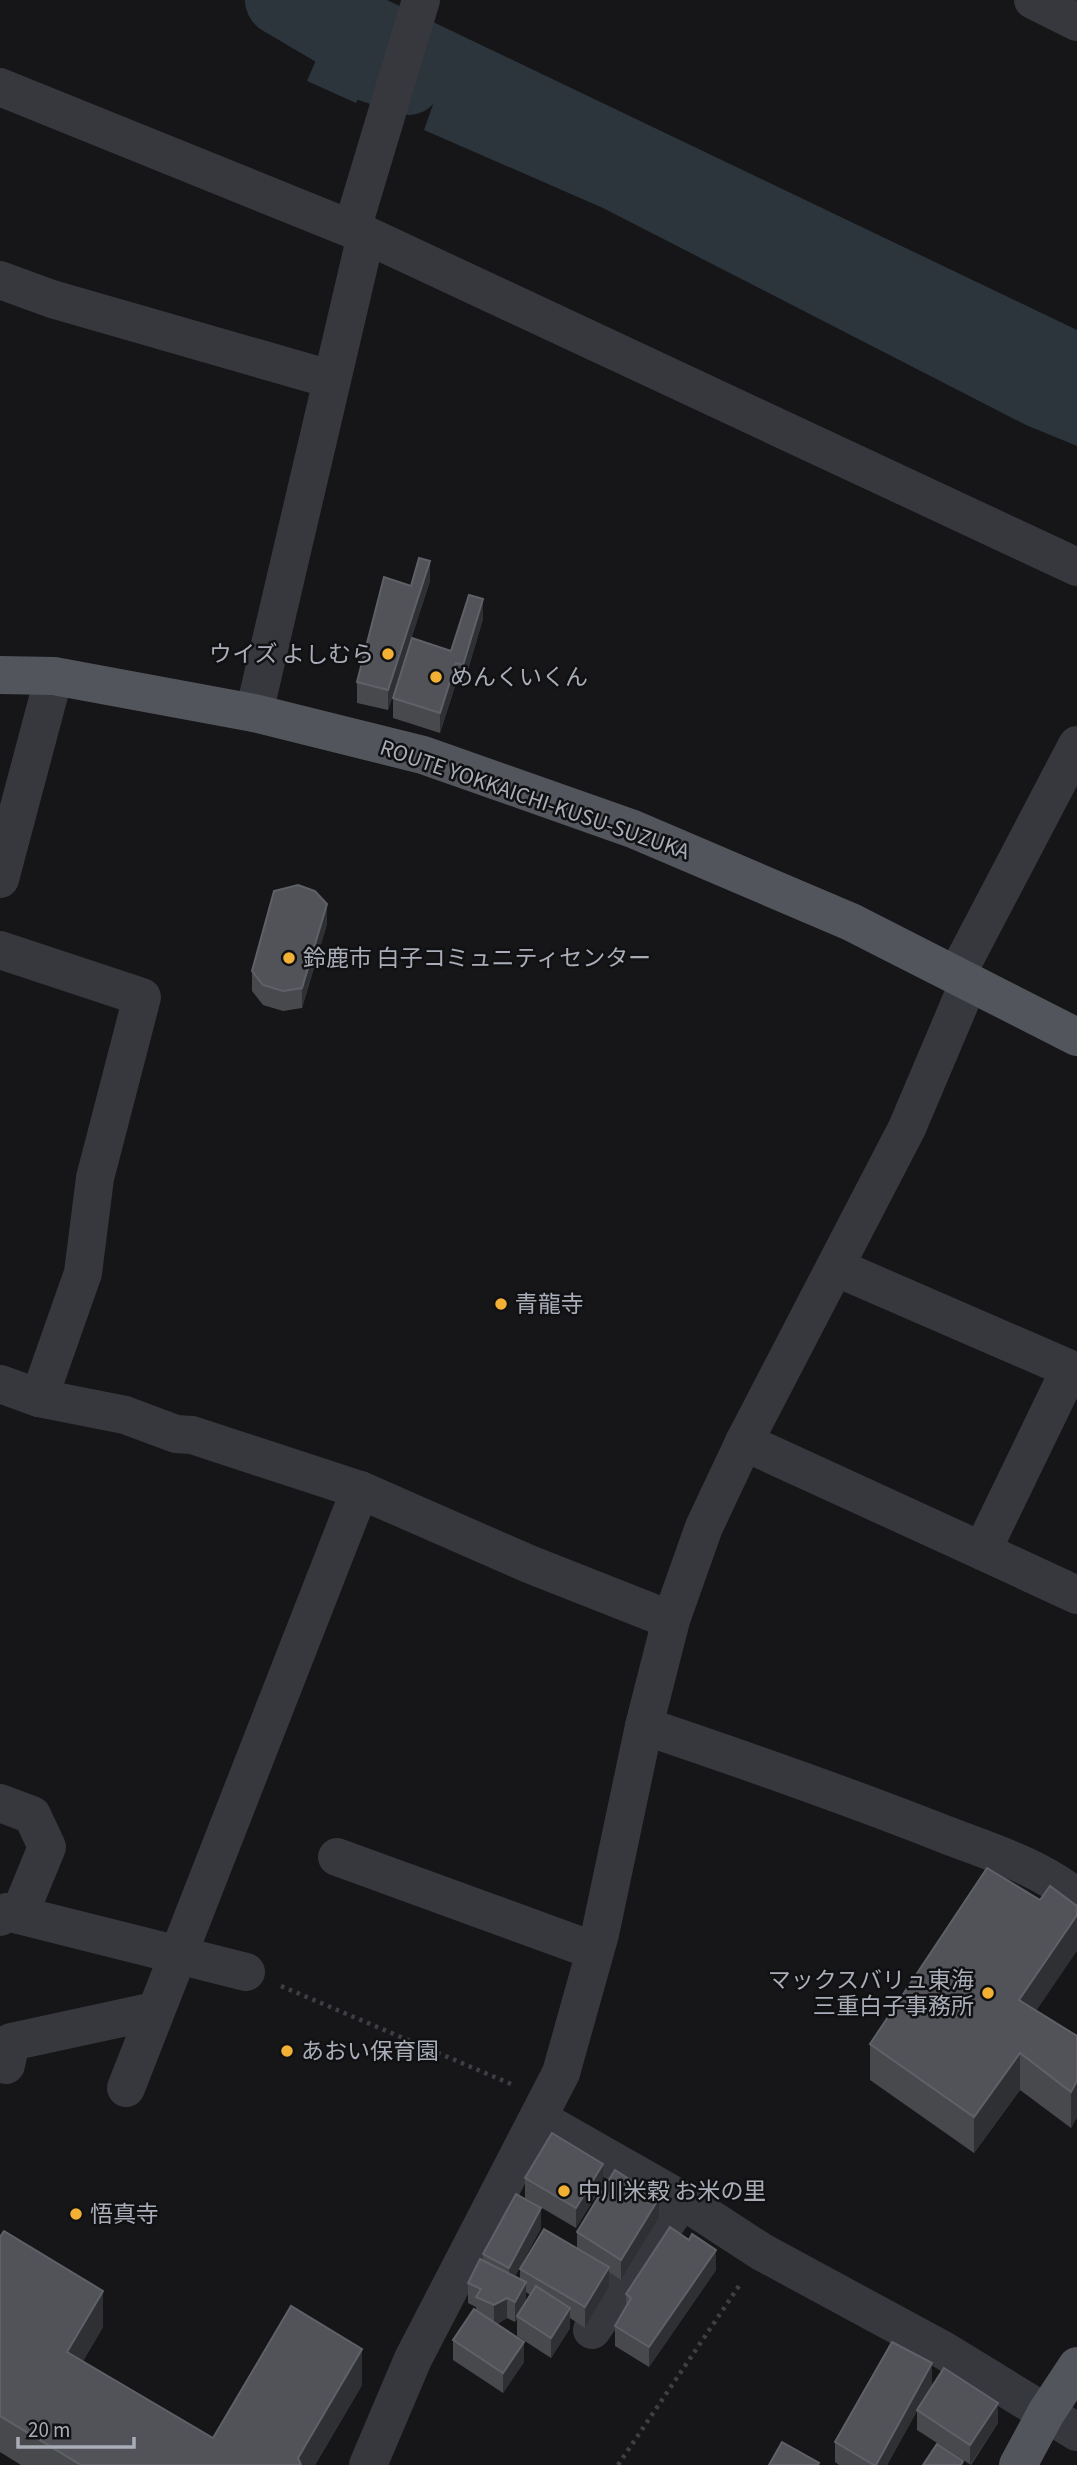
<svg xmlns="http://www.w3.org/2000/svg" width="1077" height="2465" font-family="'Source Sans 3','Noto Sans JP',sans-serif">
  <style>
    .green { fill: #1e261f }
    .water { fill: #2c353c }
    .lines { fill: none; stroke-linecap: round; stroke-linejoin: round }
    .river { stroke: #2c353c; stroke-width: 70 }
    .path { stroke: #3d3f44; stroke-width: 4.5; stroke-dasharray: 3.5 5; stroke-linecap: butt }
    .minor { stroke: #37383d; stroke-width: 38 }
    .major { stroke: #53555c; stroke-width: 38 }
    .wall { fill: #47494d; fill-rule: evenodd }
    .shaded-wall { fill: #2f3033 }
    .building { fill: #525359; stroke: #5f6168; stroke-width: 2 }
    .poi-dot { fill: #f2b134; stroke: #111113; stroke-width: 2.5 }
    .labels { text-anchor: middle; stroke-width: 5; stroke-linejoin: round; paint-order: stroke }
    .poi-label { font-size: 23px; fill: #a8adb8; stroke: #111113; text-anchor: start }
    .street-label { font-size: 23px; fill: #a8adb8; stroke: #111113 }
  </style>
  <rect width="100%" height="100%" fill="#161618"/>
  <path class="green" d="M243,0H342L322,47Z"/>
  <path class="water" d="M342,0H387L1077,330V446L1026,425L603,208L424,130L435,99L372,70L356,103L307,81Z"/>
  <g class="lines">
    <path class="river" d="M280,0L336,33L367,66L408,80"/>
    <g class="path">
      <path d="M281,1986L511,2084"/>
      <path d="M618,2465L741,2283"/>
    </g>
    <g class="minor">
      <path d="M1033,0L1077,22"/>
      <path d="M0,87L366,235L1077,567"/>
      <path d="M352,229L421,0"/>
      <path d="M0,280L52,299L330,379"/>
      <path d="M254,713L366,235"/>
      <path d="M0,879L54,676"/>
      <path d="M0,950L142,997L95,1178L83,1273L39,1398"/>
      <path d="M956,976L1077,745"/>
      <path d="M0,1384L39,1398L125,1415L176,1434L192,1435L360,1490L529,1564L671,1620"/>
      <path d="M744,1442L982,1551L1070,1369L835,1267"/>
      <path d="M982,1551L1077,1595"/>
      <path d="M644,1726C745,1760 845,1795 944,1834C988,1851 1041,1867 1077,1898"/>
      <path d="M0,1803L32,1815L47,1847L19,1915"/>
      <path d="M337,1857L595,1951"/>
      <path d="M0,1917L7,1912L246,1972"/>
      <path d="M6,2065L11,2042L154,2011"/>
      <path d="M126,2088L360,1490"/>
      <path d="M538,2118L682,2200L762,2252L943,2350L1077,2432"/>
      <path d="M592,2330L682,2200"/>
      <path d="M368,2465L413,2359L561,2073L600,1934L644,1726L671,1620L704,1527L744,1442L907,1128L968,984"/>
    </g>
    <g class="major">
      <path d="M0,675L54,676L254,713L423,755L633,829L851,922L1077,1037"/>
      <path d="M1018,2465L1046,2413L1077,2366"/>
    </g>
  </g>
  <g class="wall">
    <path d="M430,581L388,710L357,703V682L411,586Z"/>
    <path d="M483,619L463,686L456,683L440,733L393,718V698L451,651Z"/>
    <path d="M327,924L302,1008L283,1011L263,1005L252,991V971Z"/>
    <path d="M1036,2010L1077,2036V2117L1071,2128L1020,2090L974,2153L870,2080V2044Z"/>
    <path d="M525,2178L603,2184L576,2228L525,2198Z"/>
    <path d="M659,2218L621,2280L609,2272V2287L585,2328L570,2318V2328L551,2358L517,2336V2319L515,2322L507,2318L497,2324L524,2362L503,2393L453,2360V2340L476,2310V2307L468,2303V2283L483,2261V2254L541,2228L515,2276L520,2279V2269L577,2248V2232ZM526,2292L530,2295L526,2302Z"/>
    <path d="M0,2237L103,2327L83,2361L213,2438L362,2385L315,2465H21L0,2452Z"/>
    <path d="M716,2270L649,2367L615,2346V2326L626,2306V2294Z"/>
    <path d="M932,2384L922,2401L998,2423L971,2465L917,2430V2411L887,2465H839L835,2462V2442Z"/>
  </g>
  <g class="shaded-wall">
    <path d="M430,561V581L388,710V690Z"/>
    <path d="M483,599V619L463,686V665Z"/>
    <path d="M456,663V683L440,733V713Z"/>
    <path d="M327,904V924L302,1008V988Z"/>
    <path d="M1077,1915V1951L1019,2036V2000Z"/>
    <path d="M1020,2053V2090L974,2153V2117Z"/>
    <path d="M1077,2081V2117L1071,2128V2092Z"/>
    <path d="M603,2164V2184L576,2228V2208Z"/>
    <path d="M659,2198V2218L621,2280V2260Z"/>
    <path d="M541,2208V2228L509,2288V2268Z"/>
    <path d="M716,2250V2270L649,2367V2347Z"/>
    <path d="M609,2267V2287L585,2328V2307Z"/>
    <path d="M526,2282V2302L517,2316L515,2322V2302Z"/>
    <path d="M103,2291V2327L67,2388V2352Z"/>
    <path d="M507,2298V2318L494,2325V2305Z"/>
    <path d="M570,2308V2328L551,2358V2338Z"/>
    <path d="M524,2342V2362L503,2393V2373Z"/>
    <path d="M362,2349V2385L315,2465H298V2458Z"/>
    <path d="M932,2363V2384L887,2465H876Z"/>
    <path d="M998,2403V2423L970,2465V2445Z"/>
  </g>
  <g class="building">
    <path d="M419,558L430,561L388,690L357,682L384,577L411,586Z"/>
    <path d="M469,595L483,599L463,665L456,663L440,713L393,698L412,638L451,651Z"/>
    <path d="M298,885L315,891L327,904L302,988L283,991L263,985L252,971L274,891Z"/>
    <path d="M987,1868L1040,1900L1050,1886L1077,1906V1915L1019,2000L1077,2036V2081L1071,2092L1020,2053L974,2117L870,2044Z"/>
    <path d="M552,2133L603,2164L576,2208L525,2178Z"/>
    <path d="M615,2170L659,2198L621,2260L577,2232Z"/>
    <path d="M516,2194L541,2208L509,2268L483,2254Z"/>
    <path d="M670,2227L689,2240L692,2234L716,2250L649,2347L615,2326L631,2298L626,2294Z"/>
    <path d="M544,2229L609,2267L585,2307L520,2269Z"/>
    <path d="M4,2231L103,2291L67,2352L213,2438L291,2306L362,2349L298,2458L301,2465H81L0,2416V2237Z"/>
    <path d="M480,2259L526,2282L515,2302L507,2298L494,2305L476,2297L481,2289L468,2283Z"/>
    <path d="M536,2286L570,2308L551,2338L517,2316Z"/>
    <path d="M474,2309L524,2342L503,2373L453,2340Z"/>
    <path d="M892,2342L932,2363L876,2465H874L835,2442Z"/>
    <path d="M944,2368L998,2403L970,2445L917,2410Z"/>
    <path d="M782,2442L819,2463L818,2465H769Z"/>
    <path d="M937,2444L963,2461L961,2465H923Z"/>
  </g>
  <g class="poi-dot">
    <circle cx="388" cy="654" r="7"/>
    <circle cx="436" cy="677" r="7"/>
    <circle cx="289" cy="958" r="7"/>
    <circle cx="501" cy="1304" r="7"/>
    <circle cx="988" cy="1993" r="7"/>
    <circle cx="287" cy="2051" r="7"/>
    <circle cx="564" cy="2191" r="7"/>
    <circle cx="76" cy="2214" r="7"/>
  </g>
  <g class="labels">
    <g class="poi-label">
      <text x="374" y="662" text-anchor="end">ウイズ よしむら</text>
      <text x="450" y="685">めんくいくん</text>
      <text x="303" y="966">鈴鹿市 白子コミュニティセンター</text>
      <text x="515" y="1312">青龍寺</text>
      <text x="974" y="1988" text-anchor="end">マックスバリュ東海<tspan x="974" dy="26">三重白子事務所</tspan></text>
      <text x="301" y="2059">あおい保育園</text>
      <text x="578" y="2199">中川米穀 お米の里</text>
      <text x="90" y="2222">悟真寺</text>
    </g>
    <g class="street-label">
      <text transform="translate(535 799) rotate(19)" y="8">ROUTE YOKKAICHI-KUSU-SUZUKA</text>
    </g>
  </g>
  <path d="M18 2437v10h116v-10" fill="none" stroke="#a8adb8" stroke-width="3.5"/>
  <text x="28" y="2437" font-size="21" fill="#a8adb8" stroke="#111113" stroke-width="5" paint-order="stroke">20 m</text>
</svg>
